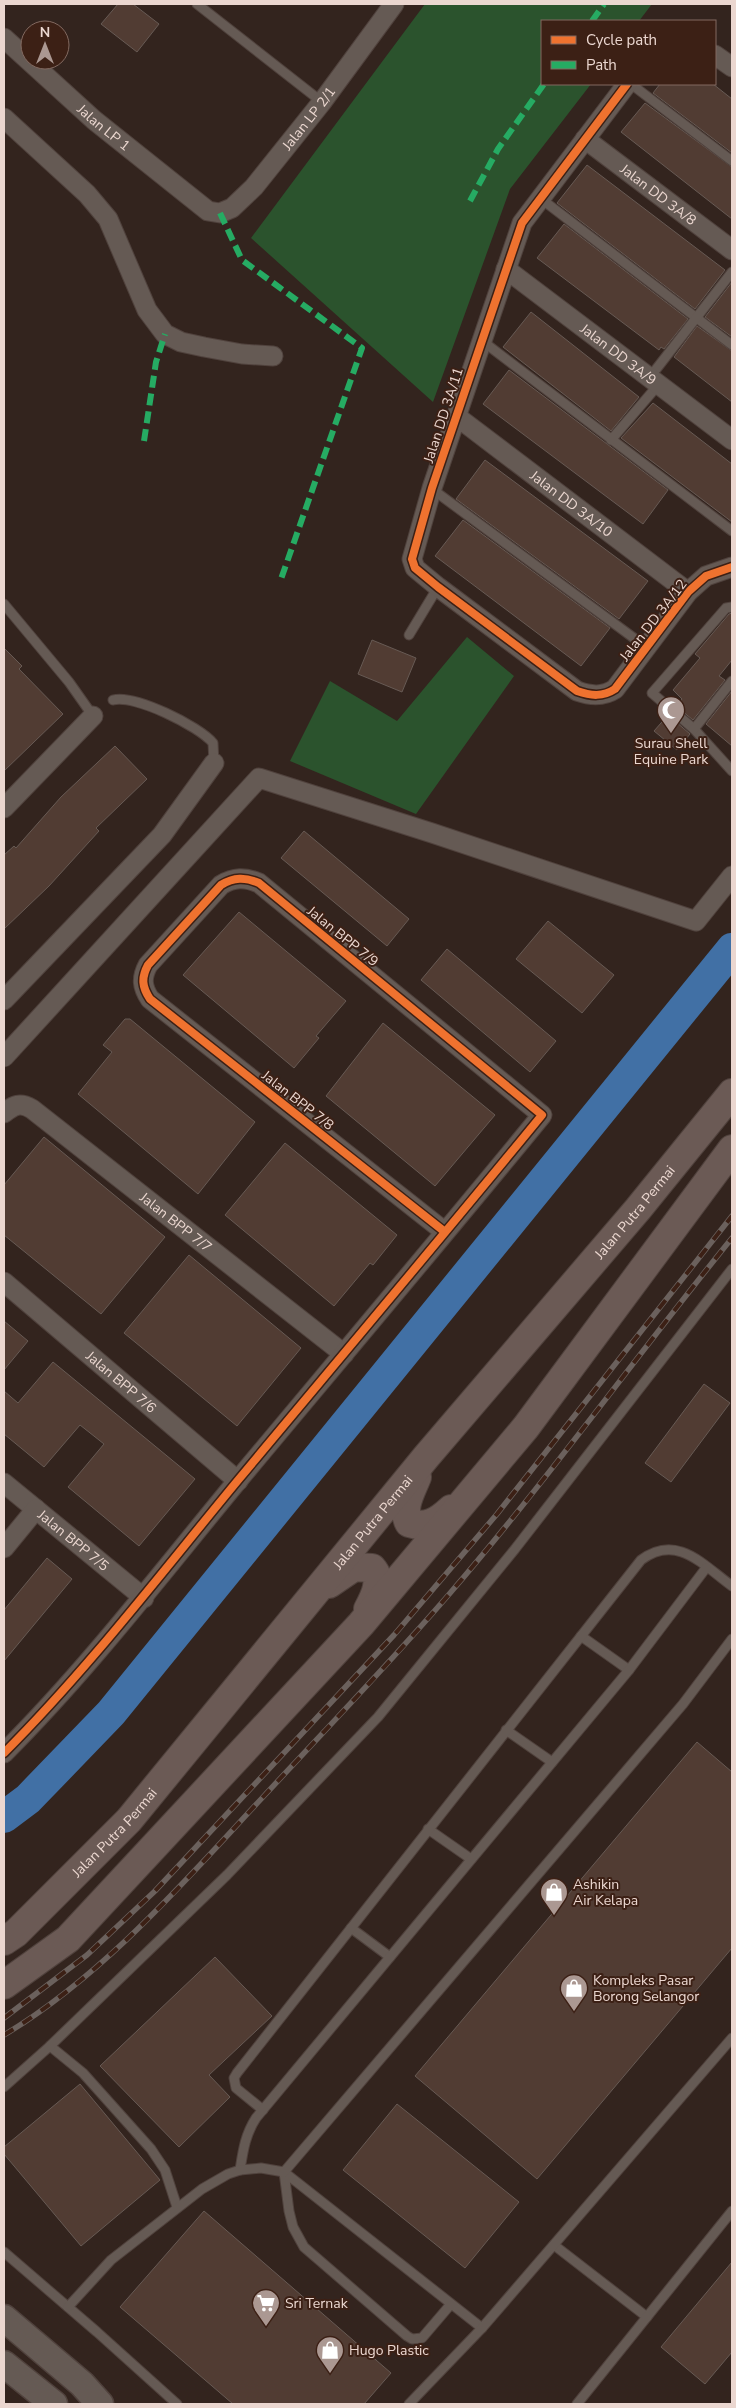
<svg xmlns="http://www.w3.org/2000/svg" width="736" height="2408" font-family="'Nunito Sans',sans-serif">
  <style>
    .green { fill: #2b532d }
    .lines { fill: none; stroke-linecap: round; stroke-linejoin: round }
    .river { stroke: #4170a5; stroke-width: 32 }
    .building { fill: #513c33; stroke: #675a54 }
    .lane-casing { stroke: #50423d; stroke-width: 11 }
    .street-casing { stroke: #50423d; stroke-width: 21 }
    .secondary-casing { stroke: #50423d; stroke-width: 29 }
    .primary-casing { stroke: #50423d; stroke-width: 30 }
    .lane { stroke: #655a54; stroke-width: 9 }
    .street { stroke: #655a54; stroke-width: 19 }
    .secondary { stroke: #655a54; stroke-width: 26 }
    .primary { stroke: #6b5a55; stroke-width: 28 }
    .rail-casing { stroke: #6b615d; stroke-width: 5.5 }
    .rail { stroke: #3c2015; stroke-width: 4; stroke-dasharray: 11; stroke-linecap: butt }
    .quiet { stroke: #26ab63; stroke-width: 6; stroke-dasharray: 12 6; stroke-linecap: butt }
    .cycleway-casing { stroke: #3c2015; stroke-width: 11 }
    .cycleway { stroke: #ef722f; stroke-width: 8 }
    .labels { text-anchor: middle; stroke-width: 4; stroke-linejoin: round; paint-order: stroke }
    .street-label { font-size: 14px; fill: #ebd7d0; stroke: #3c2015 }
    .poi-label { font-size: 14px; fill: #ebd7d0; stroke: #3c2015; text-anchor: start }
  </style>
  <rect width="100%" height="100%" fill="#33241e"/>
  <g class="green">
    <path d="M425,4H652L639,21H542V84H591L510,189L433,402L251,238Z"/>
    <path d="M467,637L514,676L416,814L290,761L330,681L397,721Z"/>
  </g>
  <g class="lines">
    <path class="river" d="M4,1817L28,1799L111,1713L732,949"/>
  </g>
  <g class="building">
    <path d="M118,4H133L159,24L137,52L101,24Z"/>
    <path d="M660,84H713L732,99V153L653,93Z"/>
    <path d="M645,103L732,167V219L621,132Z"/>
    <path d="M587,165L725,270L695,309L557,203Z"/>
    <path d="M564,224L688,319L664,349L661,347L659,350L537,258Z"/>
    <path d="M732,282V337L705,317Z"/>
    <path d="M531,312L639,397L611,431L503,347Z"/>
    <path d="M697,326L732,351V402L674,357Z"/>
    <path d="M509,370L668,490L643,524L483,404Z"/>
    <path d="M653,403L732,464V522L621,438Z"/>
    <path d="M485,460L648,581L619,619L456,499Z"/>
    <path d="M463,520L610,628L581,666L435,556Z"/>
    <path d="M732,613V660L719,676L725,680L693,720L676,706L682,699L673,690L700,658L695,654L729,614Z"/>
    <path d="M372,640L416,658L402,692L358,674Z"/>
    <path d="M4,648L22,666L19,669L63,714L4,771Z"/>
    <path d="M732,691V746L706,724Z"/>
    <path d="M668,715L690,734L677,750L654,731Z"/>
    <path d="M115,746L147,779L96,828L99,831L49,886L4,929V855L14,846L16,848L61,797Z"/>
    <path d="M304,831L409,919L387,946L281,858Z"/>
    <path d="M239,912L346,1001L316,1036L319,1038L294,1068L183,975Z"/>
    <path d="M548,921L614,975L582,1013L516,959Z"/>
    <path d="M447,949L556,1041L530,1072L421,980Z"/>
    <path d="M125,1019H130L255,1122L198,1194L78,1094L112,1052L103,1045Z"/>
    <path d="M383,1023L495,1115L435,1186L326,1096Z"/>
    <path d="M44,1137L165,1237L101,1314L4,1235V1185Z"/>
    <path d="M285,1143L397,1235L373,1265L370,1263L334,1306L225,1215Z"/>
    <path d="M189,1255L301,1348L237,1426L124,1333Z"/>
    <path d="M4,1321L28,1341L4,1370Z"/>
    <path d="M53,1362L195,1479L139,1546L68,1487L104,1444L80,1425L44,1467L4,1434V1391L18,1403Z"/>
    <path d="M704,1384L730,1403L671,1482L645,1463Z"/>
    <path d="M47,1558L72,1579L4,1661V1610Z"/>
    <path d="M697,1742L732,1772V1948L537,2179L415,2076Z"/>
    <path d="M215,1957L272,2016L209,2075L230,2097L179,2147L100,2066Z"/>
    <path d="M80,2084L160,2180L81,2246L4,2154V2147Z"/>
    <path d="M397,2104L519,2202L465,2268L343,2170Z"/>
    <path d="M204,2211L391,2373L364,2404H233L120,2307Z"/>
    <path d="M732,2262V2352L705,2384L661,2347Z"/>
  </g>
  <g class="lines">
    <g class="lane-casing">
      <g id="lane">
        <path d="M197,4L322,102"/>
        <path d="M631,84L732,161"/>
        <path d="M540,198L732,345"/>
        <path d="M481,340L732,531"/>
        <path d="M650,377L732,272"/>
        <path d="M611,440L659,384"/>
        <path d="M432,489L646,647"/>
        <path d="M4,604L69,682L93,716"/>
        <path d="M732,607L726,608L652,693L694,729L732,771"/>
        <path d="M409,635L438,587"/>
        <path d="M113,700C134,694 199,726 213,743L214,763"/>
        <path d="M694,729L732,681"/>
        <path d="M581,1636L629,1670"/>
        <path d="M506,1730L552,1762"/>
        <path d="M428,1829L471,1859"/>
        <path d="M351,1928L390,1957"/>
        <path d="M50,2046L83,2073L151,2149L165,2170L177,2207"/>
        <path d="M4,2087L50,2046L227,1875L378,1717L515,1549L732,1269"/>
        <path d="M263,2110L236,2088L234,2078L237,2073L641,1560C677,1533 703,1565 732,1586"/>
        <path d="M240,2170C243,2151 245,2135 256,2118L629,1670L706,1568"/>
        <path d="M554,2245L647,2317"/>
        <path d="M4,2252L97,2332L177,2404"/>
        <path d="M451,2304L422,2338L412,2339L407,2336L304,2247L293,2227L289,2211L284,2172L482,2328"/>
        <path d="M68,2307L111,2260L202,2189L228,2174L240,2170L261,2168L284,2172L683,1704L732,1639"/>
        <path d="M409,2404L482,2328L732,2038"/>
        <path d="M577,2404L732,2211"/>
      </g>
    </g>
    <g class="street-casing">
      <g id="street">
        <path id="s1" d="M4,38L94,120L208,211L220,213L232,208L254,187L322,102L394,4"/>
        <path d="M715,55L732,67"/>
        <path d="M627,84L522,223L432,488L412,559L415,568L438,587L577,691C591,696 603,697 615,689L688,592L706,576L732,567"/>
        <path d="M4,118L87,194L108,219L147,310L165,334L181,342L204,347L242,354L273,356"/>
        <path id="s2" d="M585,139L732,250"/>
        <path id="s3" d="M506,269L732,440"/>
        <path id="s4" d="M456,416L688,592"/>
        <path d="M4,808L93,716"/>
        <path d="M4,1000L162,835L214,763"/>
        <path d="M4,1057L259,778L432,833L696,921L732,876"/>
        <path id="s5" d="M4,1113C14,1105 20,1102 32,1109L344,1354"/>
        <path id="s6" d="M4,1282L238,1481"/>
        <path id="s7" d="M4,1483L144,1598"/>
        <path d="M4,1548L36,1509"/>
        <path d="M4,1753C89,1668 162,1572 239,1479C340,1358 442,1237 542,1115L259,883C245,877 234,877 221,885L148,965C141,978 142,987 150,999L445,1232"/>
      </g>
    </g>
    <g class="secondary-casing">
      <g id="secondary">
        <path d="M4,2318L82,2384L100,2404"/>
        <path d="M4,2364L54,2404"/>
      </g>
    </g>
    <g class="primary-casing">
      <g id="primary">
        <path d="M417,1477C411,1492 401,1508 409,1523C427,1529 439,1520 451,1509"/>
        <path d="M329,1584L354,1567L372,1568C383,1580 375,1596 368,1609"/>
        <path id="s8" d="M4,1941L16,1933L129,1820L426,1457L638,1209L732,1093"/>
        <path d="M4,1985L68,1939L361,1624L526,1427L732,1149"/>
      </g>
    </g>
    <use href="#lane" class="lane"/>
    <use href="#street" class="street"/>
    <use href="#secondary" class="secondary"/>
    <use href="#primary" class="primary"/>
    <g class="rail-casing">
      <g id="rail">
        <path d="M4,2018L87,1955L155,1891L394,1635L497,1514L732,1216"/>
        <path d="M4,2035C104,1975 184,1882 263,1797C326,1729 391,1662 451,1592C549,1478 637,1355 732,1238"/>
      </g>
    </g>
    <use href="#rail" class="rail"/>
    <g class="quiet">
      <path d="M592,21L604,4"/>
      <path d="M470,201L498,149L544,84"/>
      <path d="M220,213L242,260L362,348L280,582"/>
      <path d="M144,441L156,362L165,334"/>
    </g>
    <g class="cycleway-casing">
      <g id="cycleway">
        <path d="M627,84L522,223L432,488L412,559L415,568L438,587L577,691C591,696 603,697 615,689L688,592L706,576L732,567"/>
        <path d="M4,1753C89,1668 162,1572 239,1479C340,1358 442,1237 542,1115L259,883C245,877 234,877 221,885L148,965C141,978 142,987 150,999L445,1232"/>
      </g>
    </g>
    <use href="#cycleway" class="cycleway"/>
  </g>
  <defs>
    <g id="mosque-pin" transform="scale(1.4375)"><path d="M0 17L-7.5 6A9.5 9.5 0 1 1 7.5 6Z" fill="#ab9892" stroke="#3c2015"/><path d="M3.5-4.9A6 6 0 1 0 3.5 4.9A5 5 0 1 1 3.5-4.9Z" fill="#fff"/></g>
    <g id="shop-pin" transform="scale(1.4375)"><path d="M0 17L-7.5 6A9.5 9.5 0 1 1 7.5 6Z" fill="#ab9892" stroke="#3c2015"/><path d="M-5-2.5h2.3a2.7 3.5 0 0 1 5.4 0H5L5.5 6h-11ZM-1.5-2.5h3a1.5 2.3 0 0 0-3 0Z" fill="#fff"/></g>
    <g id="supermarket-pin" transform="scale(1.4375)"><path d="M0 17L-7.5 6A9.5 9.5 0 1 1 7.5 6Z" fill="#ab9892" stroke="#3c2015"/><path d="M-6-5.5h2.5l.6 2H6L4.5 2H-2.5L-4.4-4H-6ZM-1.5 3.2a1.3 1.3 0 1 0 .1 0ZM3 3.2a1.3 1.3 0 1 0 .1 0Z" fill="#fff"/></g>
  </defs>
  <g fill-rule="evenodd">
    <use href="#mosque-pin" x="671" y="710"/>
    <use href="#shop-pin" x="554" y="1892"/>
    <use href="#shop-pin" x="574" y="1988"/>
    <use href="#supermarket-pin" x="266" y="2303"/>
    <use href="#shop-pin" x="330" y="2350"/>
  </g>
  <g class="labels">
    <g class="street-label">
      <text dy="5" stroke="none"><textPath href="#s1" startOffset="411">Jalan LP 2/1</textPath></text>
      <text dy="5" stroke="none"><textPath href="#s1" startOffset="134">Jalan LP 1</textPath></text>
      <text dy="5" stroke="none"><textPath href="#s2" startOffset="92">Jalan DD 3A/8</textPath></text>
      <text dy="5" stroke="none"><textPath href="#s3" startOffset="141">Jalan DD 3A/9</textPath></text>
      <text transform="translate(443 415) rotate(-72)" y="5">Jalan DD 3A/11</text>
      <text dy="5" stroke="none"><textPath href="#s4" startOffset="145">Jalan DD 3A/10</textPath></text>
      <text transform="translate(653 620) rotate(-52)" y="5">Jalan DD 3A/12</text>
      <text transform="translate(343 936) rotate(39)" y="5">Jalan BPP 7/9</text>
      <text transform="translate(298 1100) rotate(38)" y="5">Jalan BPP 7/8</text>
      <text dy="5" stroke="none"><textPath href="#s8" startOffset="965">Jalan Putra Permai</textPath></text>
      <text dy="5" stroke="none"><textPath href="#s5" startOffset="214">Jalan BPP 7/7</textPath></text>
      <text dy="5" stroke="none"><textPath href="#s6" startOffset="154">Jalan BPP 7/6</textPath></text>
      <text dy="5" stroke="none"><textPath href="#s8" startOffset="559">Jalan Putra Permai</textPath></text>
      <text dy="5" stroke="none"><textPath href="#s7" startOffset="90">Jalan BPP 7/5</textPath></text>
      <text dy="5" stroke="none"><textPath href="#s8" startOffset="155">Jalan Putra Permai</textPath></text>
    </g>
    <g class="poi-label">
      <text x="671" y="748" text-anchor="middle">Surau Shell<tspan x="671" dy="16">Equine Park</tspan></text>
      <text x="573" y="1889">Ashikin<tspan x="573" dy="16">Air Kelapa</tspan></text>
      <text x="593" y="1985">Kompleks Pasar<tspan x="593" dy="16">Borong Selangor</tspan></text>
      <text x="285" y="2308">Sri Ternak</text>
      <text x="349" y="2355">Hugo Plastic</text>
    </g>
  </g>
  <rect width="736" height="2408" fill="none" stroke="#ebd7d0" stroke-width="10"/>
  <rect x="541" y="20" width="175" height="65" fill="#3c2015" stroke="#826960"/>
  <rect x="551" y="36" width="25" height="8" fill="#ef722f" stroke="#826960"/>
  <text x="586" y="45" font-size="15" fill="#ebd7d0">Cycle path</text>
  <rect x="551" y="61" width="25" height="8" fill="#26ab63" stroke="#826960"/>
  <text x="586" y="70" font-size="15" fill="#ebd7d0">Path</text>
  <g transform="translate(45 45)"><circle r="24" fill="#3c2015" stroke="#826960"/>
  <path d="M0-4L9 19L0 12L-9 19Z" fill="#ab9892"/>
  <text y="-8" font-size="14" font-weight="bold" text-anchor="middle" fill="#ebd7d0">N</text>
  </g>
</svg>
